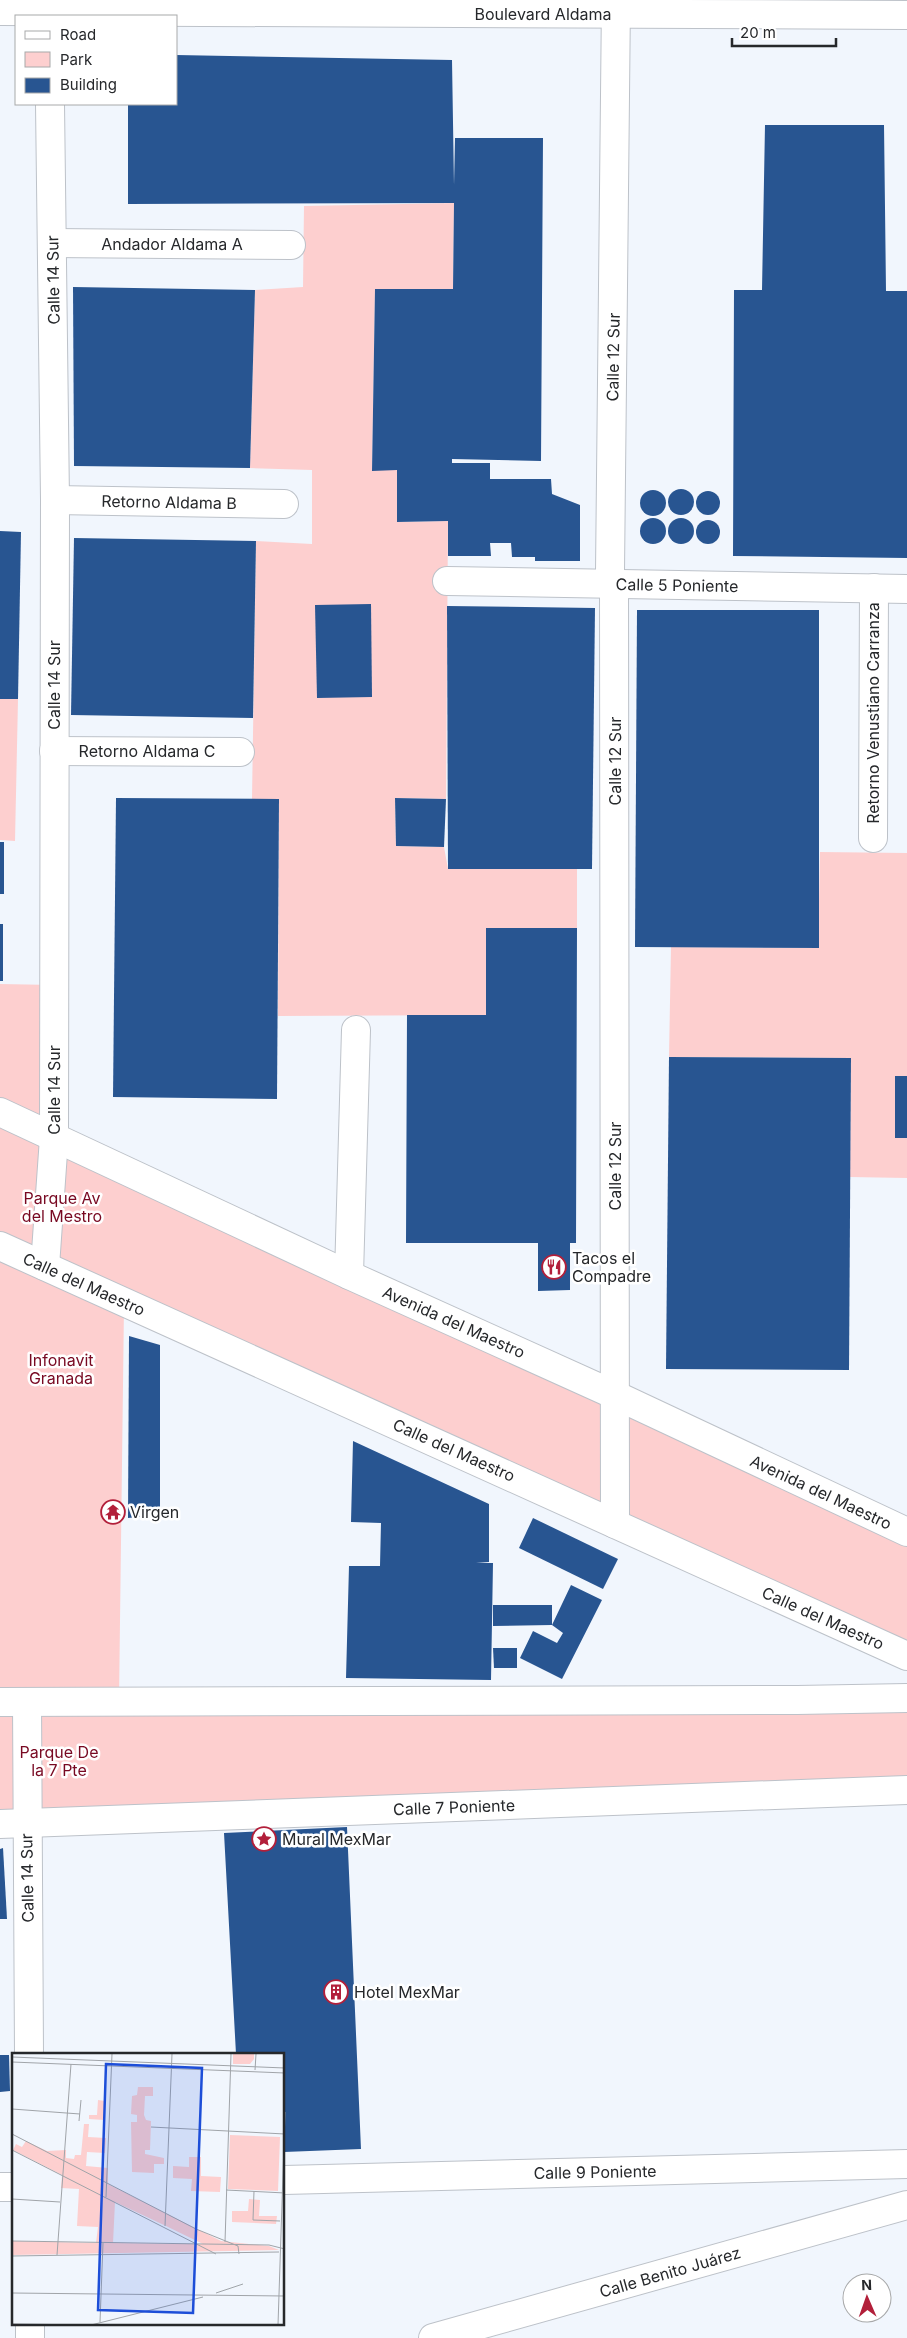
<svg xmlns="http://www.w3.org/2000/svg" width="907" height="2338" font-family="Inter,sans-serif">
  <style>
    .green { fill: #fdcfcf }
    .building { fill: #285591 }
    .lines { fill: none; stroke-linecap: round; stroke-linejoin: round }
    .minor-casing { stroke: #bdc2c9; stroke-width: 30 }
    .major-casing { stroke: #bdc2c9; stroke-width: 30 }
    .minor { stroke: #fff; stroke-width: 28 }
    .major { stroke: #fff; stroke-width: 28 }
    .labels { text-anchor: middle; stroke-width: 5; stroke-linejoin: round; paint-order: stroke }
    .street-label { font-size: 16px; fill: #26282b; stroke: #fff }
    .park-label { font-size: 16px; fill: #780922; stroke: #fff }
    .poi-label { font-size: 16px; fill: #26282b; stroke: #fff; text-anchor: start }
    .inset-road { fill: none; stroke: #a0a4a9; stroke-width: 1 }
    .view { fill: #1d4ed8; fill-opacity: 0.15; stroke: #1d4ed8; stroke-width: 2.5 }
    .inset-edge { fill: none; stroke: #26282b; stroke-width: 2.5 }
  </style>
  <rect width="100%" height="100%" fill="#f1f6fd"/>
  <g class="green">
    <path d="M454,203L453,289H375L372,470H397V522L448,521L446,799L395,798L396,846L444,847L448,869L577,868V928H486V1015L278,1016L279,799H252L256,541L312,544V470L250,468L255,290L303,287L304,206Z"/>
    <path d="M0,699H18L15,841L0,840Z"/>
    <path d="M820,852L907,853V1178L850,1177L851,1058L669,1057L671,947L818,948Z"/>
    <path d="M0,984L54,985V1138L0,1112Z"/>
    <path d="M0,1115L907,1536V1643L0,1241Z"/>
    <path d="M0,1248L124,1306L119,1701L907,1703V1789L0,1822Z"/>
  </g>
  <g class="building">
    <path d="M176,55L452,60L454,185L455,138H543L541,461L452,459V463H490V479H551L552,494L580,505V561H535V557H512L511,543H490L491,556H448V521L397,522V470L372,471L375,289H453L454,203L128,204V104H176Z"/>
    <path d="M765,125H884L886,291H907V558L733,556L734,290H762Z"/>
    <path d="M73,287L255,290L250,468L74,466Z"/>
    <circle cx="681" cy="502" r="13"/>
    <circle cx="653" cy="503" r="13"/>
    <circle cx="708" cy="503" r="12"/>
    <circle cx="653" cy="531" r="13"/>
    <circle cx="681" cy="531" r="13"/>
    <circle cx="708" cy="532" r="12"/>
    <path d="M0,531L21,532L18,699H0Z"/>
    <path d="M74,538L256,541L253,718L71,715Z"/>
    <path d="M371,604L372,697L317,698L315,605Z"/>
    <path d="M447,606L595,608L592,869H448Z"/>
    <path d="M637,610H819V948L635,947Z"/>
    <path d="M116,798L279,799L277,1099L113,1097Z"/>
    <path d="M395,798L446,799L444,847L396,846Z"/>
    <rect x="0" y="842" width="4" height="52"/>
    <rect x="0" y="924" width="3" height="57"/>
    <path d="M486,928H577L576,1243H570V1290L538,1291V1243H406L407,1015H486Z"/>
    <path d="M669,1057L851,1058L849,1370L666,1369Z"/>
    <rect x="895" y="1076" width="12" height="62"/>
    <path d="M129,1336L160,1345V1515L128,1518Z"/>
    <path d="M353,1441L489,1504V1562L476,1563H493L491,1680L346,1678L349,1566H380L381,1523L351,1522Z"/>
    <path d="M533,1518L618,1559L603,1589L519,1548Z"/>
    <path d="M571,1585L602,1600L562,1679L520,1658L533,1631L557,1643L563,1633L552,1625Z"/>
    <path d="M493,1605H552V1625L493,1626Z"/>
    <path d="M493,1648H517V1668H494Z"/>
    <path d="M347,1827L361,2149L284,2152V2054H236L224,1833Z"/>
    <path d="M3,1848L7,1919H0V1849Z"/>
    <path d="M0,2055H9L10,2091L0,2092Z"/>
  </g>
  <g class="lines">
    <g class="minor-casing">
      <g id="minor">
        <path d="M0,11L907,15"/>
        <path d="M52,243L291,245"/>
        <path d="M55,500L284,504"/>
        <path d="M447,581L907,589"/>
        <path d="M54,751L240,752"/>
        <path d="M873,838L874,588"/>
        <path d="M0,1112L349,1275L615,1395L907,1532"/>
        <path d="M0,1246L907,1656"/>
        <path d="M45,1266L54,1138L55,500L50,104"/>
        <path d="M349,1275L356,1030"/>
        <path d="M615,1524L614,584L610,572L616,0"/>
        <path d="M27,1702L29,2054"/>
        <path d="M284,2180L907,2164"/>
        <path d="M0,2187H14"/>
        <path d="M30,2338V2324"/>
        <path d="M433,2338L907,2205"/>
      </g>
    </g>
    <g class="major-casing">
      <g id="major">
        <path d="M0,1702L797,1700L907,1698"/>
        <path d="M0,1824L907,1790"/>
      </g>
    </g>
    <use href="#minor" class="minor"/>
    <use href="#major" class="major"/>
  </g>
  <defs>
    <g id="restaurant-ring" transform="scale(1.25)"><circle r="9.5" fill="#fff" stroke="#b21f3a" stroke-width="1.5"/><path d="M-5-6h1v4h1v-4h1v4h1v-4h1v5L-1.5 .5V6h-2V.5L-5-1ZM5-6V6H3V1.5H1.5Q1.5-4 5-6Z" fill="#b21f3a"/></g>
    <g id="temple-ring" transform="scale(1.25)"><circle r="9.5" fill="#fff" stroke="#b21f3a" stroke-width="1.5"/><path d="M0-6L5-2H3V0L6.5 2.5H4V6H1.5V3h-3V6H-4V2.5H-6.5L-3 0V-2H-5Z" fill="#b21f3a"/></g>
    <g id="sight-ring" transform="scale(1.25)"><circle r="9.5" fill="#fff" stroke="#b21f3a" stroke-width="1.5"/><path d="M0-6L1.8-2.2L6-1.7L2.9 1.2L3.7 5.4L0 3.3L-3.7 5.4L-2.9 1.2L-6-1.7L-1.8-2.2Z" fill="#b21f3a"/></g>
    <g id="building-ring" transform="scale(1.25)"><circle r="9.5" fill="#fff" stroke="#b21f3a" stroke-width="1.5"/><path d="M-4-6H4V6H1V3H-1V6H-4ZM-2.5-4.3h1.7v1.8h-1.7ZM.8-4.3h1.7v1.8H.8ZM-2.5-1h1.7V.8h-1.7ZM.8-1h1.7V.8H.8Z" fill="#b21f3a"/></g>
  </defs>
  <g fill-rule="evenodd">
    <use href="#restaurant-ring" x="554" y="1267"/>
    <use href="#temple-ring" x="113" y="1512"/>
    <use href="#sight-ring" x="264" y="1839"/>
    <use href="#building-ring" x="336" y="1992"/>
  </g>
  <g class="labels">
    <g class="street-label">
      <text x="543" y="20">Boulevard Aldama</text>
      <text x="172" y="250">Andador Aldama A</text>
      <text transform="translate(53 280) rotate(-91)" y="6">Calle 14 Sur</text>
      <text transform="translate(613 357) rotate(-89)" y="6">Calle 12 Sur</text>
      <text transform="translate(169 502) rotate(1)" y="6">Retorno Aldama B</text>
      <text transform="translate(677 585) rotate(1)" y="6">Calle 5 Poniente</text>
      <text transform="translate(54 685) rotate(-90)" y="6">Calle 14 Sur</text>
      <text transform="translate(873 713) rotate(-90)" y="6">Retorno Venustiano Carranza</text>
      <text x="147" y="757">Retorno Aldama C</text>
      <text transform="translate(615 761) rotate(-90)" y="6">Calle 12 Sur</text>
      <text transform="translate(54 1090) rotate(-90)" y="6">Calle 14 Sur</text>
      <text transform="translate(615 1166) rotate(-90)" y="6">Calle 12 Sur</text>
      <text transform="translate(84 1284) rotate(24)" y="6">Calle del Maestro</text>
      <text transform="translate(454 1322) rotate(24)" y="6">Avenida del Maestro</text>
      <text transform="translate(454 1450) rotate(24)" y="6">Calle del Maestro</text>
      <text transform="translate(821 1492) rotate(25)" y="6">Avenida del Maestro</text>
      <text transform="translate(823 1618) rotate(24)" y="6">Calle del Maestro</text>
      <text transform="translate(454 1807) rotate(-2)" y="6">Calle 7 Poniente</text>
      <text transform="translate(27 1878) rotate(-91)" y="6">Calle 14 Sur</text>
      <text transform="translate(595 2172) rotate(-1)" y="6">Calle 9 Poniente</text>
      <text transform="translate(670 2272) rotate(-16)" y="6">Calle Benito Juárez</text>
    </g>
    <g class="park-label">
      <text x="62" y="1204">Parque Av<tspan x="62" dy="18">del Mestro</tspan></text>
      <text x="61" y="1366">Infonavit<tspan x="61" dy="18">Granada</tspan></text>
      <text x="59" y="1758">Parque De<tspan x="59" dy="18">la 7 Pte</tspan></text>
    </g>
    <g class="poi-label">
      <text x="572" y="1264">Tacos el<tspan x="572" dy="18">Compadre</tspan></text>
      <text x="130" y="1518">Virgen</text>
      <text x="282" y="1845">Mural MexMar</text>
      <text x="354" y="1998">Hotel MexMar</text>
    </g>
  </g>
  <g transform="translate(12 2053)">
    <rect width="272" height="272" fill="#f1f6fd"/>
    <path d="M221,1H242V6L238,11H221ZM126,34H141V43H133L132,62L134,67L139,68L138,97H133V101L152,105V111H142V120L120,119L119,69H125V62L119,61L120,43L125,42ZM86,47L93,48L92,67L77,66V62H85ZM72,71H77L76,84L94,85L93,100L75,99L74,113L96,115V131L209,188L257,193L267,197L0,202V188L84,190L86,174L65,173L67,136L49,135L50,122L1,97L4,91L10,94L14,88L35,98L54,97V105L62,106L63,102H69ZM103,149L154,173L191,191L101,190ZM218,82L268,84L266,138L216,136ZM177,104H189V123L209,124L208,139L179,138L180,126L161,125V113L177,114ZM237,146L248,147L247,163H265L264,171L220,169V158H236Z" fill="#fdcfcf" fill-rule="evenodd"/>
    <path class="inset-road" d="M0,4L273,15M0,9L273,20M243,17L244,1M0,56L68,61M67,68L69,47M139,74L273,81M0,81L184,176L226,193L227,201M0,97L204,201M214,137L273,140M242,138L241,167L268,168M94,144L100,1M0,146L48,149M153,173L160,1M0,188L257,192L273,196M213,189L219,1M45,202L59,11M0,203L267,199M0,240L273,243M204,240L231,231M88,269L91,190M0,271L79,272M79,272L191,244M266,272L273,59"/>
    <path class="view" d="M94,11L190,15L181,260L86,257Z"/>
    <rect width="272" height="272" class="inset-edge"/>
  </g>
  <rect x="15" y="15" width="162" height="90" fill="#ffffff" stroke="#a8a9aa"/>
  <rect x="25" y="31" width="25" height="8" fill="#ffffff" stroke="#a8a9aa"/>
  <text x="60" y="40" font-size="15" fill="#26282b">Road</text>
  <rect x="25" y="52" width="25" height="15" fill="#fdcfcf" stroke="#a8a9aa"/>
  <text x="60" y="65" font-size="15" fill="#26282b">Park</text>
  <rect x="25" y="78" width="25" height="15" fill="#285591" stroke="#a8a9aa"/>
  <text x="60" y="90" font-size="15" fill="#26282b">Building</text>
  <g transform="translate(867 2298) rotate(358)"><circle r="24" fill="#ffffff" stroke="#a8a9aa"/>
  <path d="M0-4L9 19L0 12L-9 19Z" fill="#b21f3a"/>
  <text y="-8" font-size="14" font-weight="bold" text-anchor="middle" fill="#26282b">N</text>
  </g>
  <path d="M732 38v8h104v-8" fill="none" stroke="#26282b" stroke-width="2.5"/>
  <text x="740" y="38" font-size="15" fill="#26282b" stroke="#ffffff" stroke-width="4" paint-order="stroke">20 m</text>
</svg>
